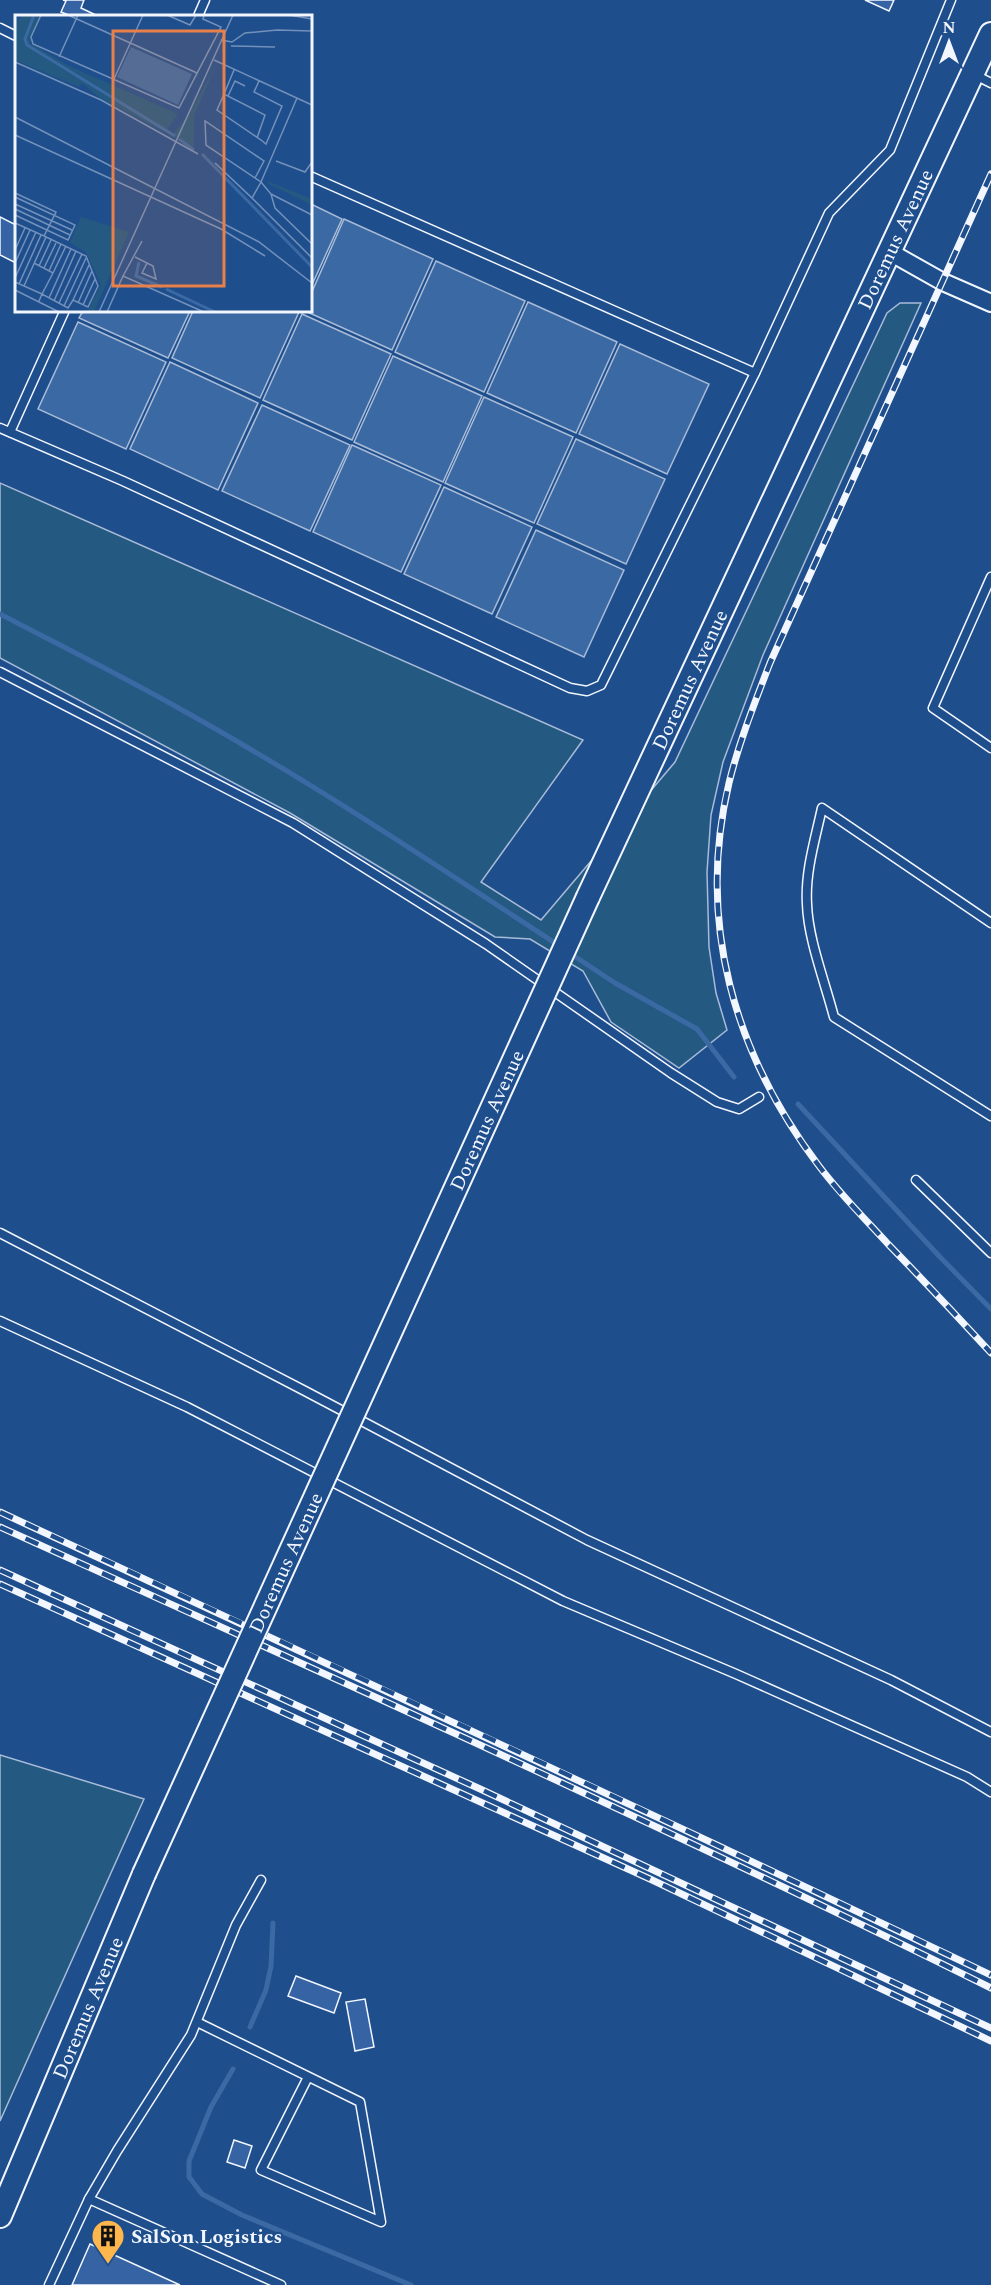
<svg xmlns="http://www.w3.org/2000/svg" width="991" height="2285" font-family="Spectral,serif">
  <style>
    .green { fill: #245a82; stroke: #a8bbd7; stroke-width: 1.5 }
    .water { fill: #3b69a3; stroke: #a8bbd7; stroke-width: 1.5 }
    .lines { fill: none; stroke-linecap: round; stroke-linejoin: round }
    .stream { stroke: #3b69a3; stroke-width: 5 }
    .building { fill: #3563a3; stroke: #f2f6ff; stroke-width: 1.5 }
    .lane-casing { stroke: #f2f6ff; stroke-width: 11 }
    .street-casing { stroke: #f2f6ff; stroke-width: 20 }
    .secondary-casing { stroke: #f2f6ff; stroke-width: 26 }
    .lane { stroke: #1f4e8c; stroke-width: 8 }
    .street { stroke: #1f4e8c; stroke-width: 16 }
    .secondary { stroke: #1f4e8c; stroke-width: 22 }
    .rail-casing { stroke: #f2f6ff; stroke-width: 7 }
    .rail { stroke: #1f4e8c; stroke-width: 4.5; stroke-dasharray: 14; stroke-linecap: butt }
    .secondary-bridge-casing { stroke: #f2f6ff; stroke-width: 26; stroke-linecap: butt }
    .secondary-bridge { stroke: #1f4e8c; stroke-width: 22 }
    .labels { text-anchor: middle; stroke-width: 4.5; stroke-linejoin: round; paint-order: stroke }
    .street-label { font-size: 20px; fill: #f2f6ff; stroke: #1f4e8c }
    .poi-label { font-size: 20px; font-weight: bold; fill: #f2f6ff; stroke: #1f4e8c; text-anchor: start }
    .inset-river { fill: none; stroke: #3b69a3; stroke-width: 3 }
    .inset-road { fill: none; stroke: #7391ba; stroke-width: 1.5 }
    .view { fill: #ea8049; fill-opacity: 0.15; stroke: #ea8049; stroke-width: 3 }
    .inset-edge { fill: none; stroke: #f2f6ff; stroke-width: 3 }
  </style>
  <rect width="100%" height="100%" fill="#1f4e8c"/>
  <g class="green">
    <path d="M900,303H921L763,655L723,762L711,815L707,872L709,947L716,993L727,1030L679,1068L611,1022L583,971L530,939L495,937L290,813L0,658V483L583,740L481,882L541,920L675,762L887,313Z"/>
    <path d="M0,1755L144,1799L0,2121Z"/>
  </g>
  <g class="water">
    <path d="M311,204L342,219L311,287Z"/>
    <path d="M344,219L433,259L392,350L305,311L310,310L311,294Z"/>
    <path d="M436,261L525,301L484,392L395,352Z"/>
    <path d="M528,302L617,342L576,433L487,393Z"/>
    <path d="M83,311V310L190,311L168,358L79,318Z"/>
    <path d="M296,311L299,312L260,398L172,358L193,311Z"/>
    <path d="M302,314L391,354L352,440L263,400Z"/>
    <path d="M78,322L166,362L126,449L38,409Z"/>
    <path d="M620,344L709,384L667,474L579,434Z"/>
    <path d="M393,356L482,396L443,482L354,442Z"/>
    <path d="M170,362L258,403L218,490L130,449Z"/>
    <path d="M484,397L573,437L534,523L445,483Z"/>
    <path d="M262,405L350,445L310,531L222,491Z"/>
    <path d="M576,439L665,479L626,564L537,524Z"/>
    <path d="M352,445L441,485L401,572L313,532Z"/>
    <path d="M444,487L532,527L492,614L404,574Z"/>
    <path d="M536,530L624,570L584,657L496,617Z"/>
  </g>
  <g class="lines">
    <g class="stream">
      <path d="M0,614C61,646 122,676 182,710C312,782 436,865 561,947"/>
      <path d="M568,952L615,983L697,1029L734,1077"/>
      <path d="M798,1104L940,1257L991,1309"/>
      <path d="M250,2027L266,1990L271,1966L273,1923"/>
      <path d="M233,2069L211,2107L189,2161V2177L202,2194L242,2215L411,2285"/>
    </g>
  </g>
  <g class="building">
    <path d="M63,0H84L81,8L98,16H71L61,12L66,1Z"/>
    <path d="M865,0H894L889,11Z"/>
    <path d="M0,217L16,225V263L0,255Z"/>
    <path d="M296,1976L341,1993L334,2013L288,1996Z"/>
    <path d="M365,1999L374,2047L355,2051L346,2002Z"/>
    <path d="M234,2140L252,2146L245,2168L227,2162Z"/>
    <path d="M90,2244L180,2285H72Z"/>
  </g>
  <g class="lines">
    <g class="lane-casing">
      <g id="lane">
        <path d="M198,16L205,0"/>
        <path d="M0,28L16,36"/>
        <path d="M973,74L991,83"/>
        <path d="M310,176L755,373"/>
        <path d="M0,428L123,481L570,688L587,691L601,685L755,373L829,213L890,150L951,0"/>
        <path d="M10,432L65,310"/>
        <path d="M991,577L933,708L991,748"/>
        <path d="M0,672L293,823L486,944L671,1073L717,1102L739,1109L759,1097"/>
        <path d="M991,923L822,808C815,840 805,872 807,904C808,939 825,982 834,1017L991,1116"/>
        <path d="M916,1180L991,1253"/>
        <path d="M0,1233L305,1391L587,1540L891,1680L991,1732"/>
        <path d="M0,1321L187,1407L563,1601L736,1674L967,1777L991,1792"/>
        <path d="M197,2022L360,2102L381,2222L261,2170L308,2077"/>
        <path d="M89,2199L117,2151L191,2035L236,1925L261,1880"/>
        <path d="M49,2285L89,2199L281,2285"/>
      </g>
    </g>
    <g class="street-casing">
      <path id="street" d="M888,251L943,282L991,303"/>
    </g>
    <g class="secondary-casing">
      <g id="secondary">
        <path id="s1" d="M588,897L991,34"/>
        <path id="s2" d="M0,2216L144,1874"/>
      </g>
    </g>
    <use href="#lane" class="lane"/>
    <use href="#street" class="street"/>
    <use href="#secondary" class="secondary"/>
    <g class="rail-casing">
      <g id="rail">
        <path d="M991,174L770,663C755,702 739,742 729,783C696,922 734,1054 819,1166C840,1194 865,1219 888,1244C923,1280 957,1316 991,1353"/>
        <path d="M0,1512C332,1664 662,1818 991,1975"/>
        <path d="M0,1527C332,1677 664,1826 991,1988"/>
        <path d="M0,1570L478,1788L991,2028"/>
        <path d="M0,1584L650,1879L991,2041"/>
      </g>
    </g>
    <use href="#rail" class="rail"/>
    <g class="secondary-bridge-casing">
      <g id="secondary-bridge">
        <path id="s3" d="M144,1874L588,897"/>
      </g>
    </g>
    <use href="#secondary-bridge" class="secondary-bridge"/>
  </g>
  <defs>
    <g id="building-pin" transform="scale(1.725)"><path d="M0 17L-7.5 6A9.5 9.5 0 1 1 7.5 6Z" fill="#ffb74d" stroke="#1f4e8c"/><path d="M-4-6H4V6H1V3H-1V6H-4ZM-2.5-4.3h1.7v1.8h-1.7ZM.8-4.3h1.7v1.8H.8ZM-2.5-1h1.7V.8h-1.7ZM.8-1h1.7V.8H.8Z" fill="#111"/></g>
  </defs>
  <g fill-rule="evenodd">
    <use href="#building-pin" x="108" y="2236"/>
  </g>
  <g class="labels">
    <g class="street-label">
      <text dy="7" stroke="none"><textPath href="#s1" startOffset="726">Doremus Avenue</textPath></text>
      <text dy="7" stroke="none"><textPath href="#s1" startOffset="240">Doremus Avenue</textPath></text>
      <text dy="7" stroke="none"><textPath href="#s3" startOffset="828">Doremus Avenue</textPath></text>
      <text dy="7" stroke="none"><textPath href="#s3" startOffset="342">Doremus Avenue</textPath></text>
      <text dy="7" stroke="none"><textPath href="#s2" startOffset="226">Doremus Avenue</textPath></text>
    </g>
    <g class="poi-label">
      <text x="131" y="2243">SalSon Logistics</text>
    </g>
  </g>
  <g transform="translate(15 15)">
    <rect width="297" height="297" fill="#1f4e8c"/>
    <path d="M8,0H24L15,28L52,50L163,99L152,114L158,119L173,101L201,50L179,101V131L174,135L163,124L85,83L67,68L64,72L0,45V7ZM252,166L297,184V190L252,168ZM66,202L114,217L79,297H72L86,270L71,237L55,228Z" fill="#245a82"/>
    <path d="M116,32L177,59L163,90L102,62Z" fill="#3b69a3"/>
    <path class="inset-river" d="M19,0L10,24L12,30L160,121M164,124L179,135M187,139L297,252M124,247L121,261L147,272M151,274L200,297"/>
    <path class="inset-road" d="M26,0L16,22L18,29L164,93L206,12L188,4L189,0M53,0L182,58M152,0L175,10L181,0M274,0L297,4M206,25L217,27L230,18L262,15L297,16M216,31L260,32M44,42L63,0M199,45L297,90M0,47L86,85L183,139M99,64L128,0M209,79L219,55M213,81L220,66L230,71M282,83L246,167L256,179L260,193L297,229M0,102L244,227L297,268M0,120L206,214L250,241M242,123L250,100L209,79L202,95L246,125L251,129L267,91L239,77L244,66M261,146L290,157L297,147M200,148L237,183L246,167L191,130L190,106L249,146L240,163M0,178L41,197L29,221L0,208M256,179L297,200M0,182L60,210L53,225L0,200M237,183L297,243M0,189L57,215M0,194L55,220M0,235L10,213M120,242L138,251L141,264L127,258L132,248M0,248L15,215M19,248L38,258L51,231M24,251L36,225M29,253L41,228M34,256L46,229M108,261L127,226M0,263L21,217M0,267L27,279L38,258M4,269L26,220M9,271L31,222M0,275L44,297M34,283L56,234M58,285L74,250M24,286L27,279L53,293L58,285L73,292L83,271L71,241L29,221M39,286L61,236M44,288L67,239M63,288L77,256M68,290L80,264M49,291L71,243M84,297L218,0M92,297L108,261L189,297"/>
    <path class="view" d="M98,16H209V271H98Z"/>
    <rect width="297" height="297" class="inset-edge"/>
  </g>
  <g transform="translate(949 42)" stroke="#1f4e8c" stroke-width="4.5" paint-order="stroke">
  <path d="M0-4.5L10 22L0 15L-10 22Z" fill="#f2f6ff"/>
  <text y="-9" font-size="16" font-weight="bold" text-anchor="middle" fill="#f2f6ff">N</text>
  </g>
</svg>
